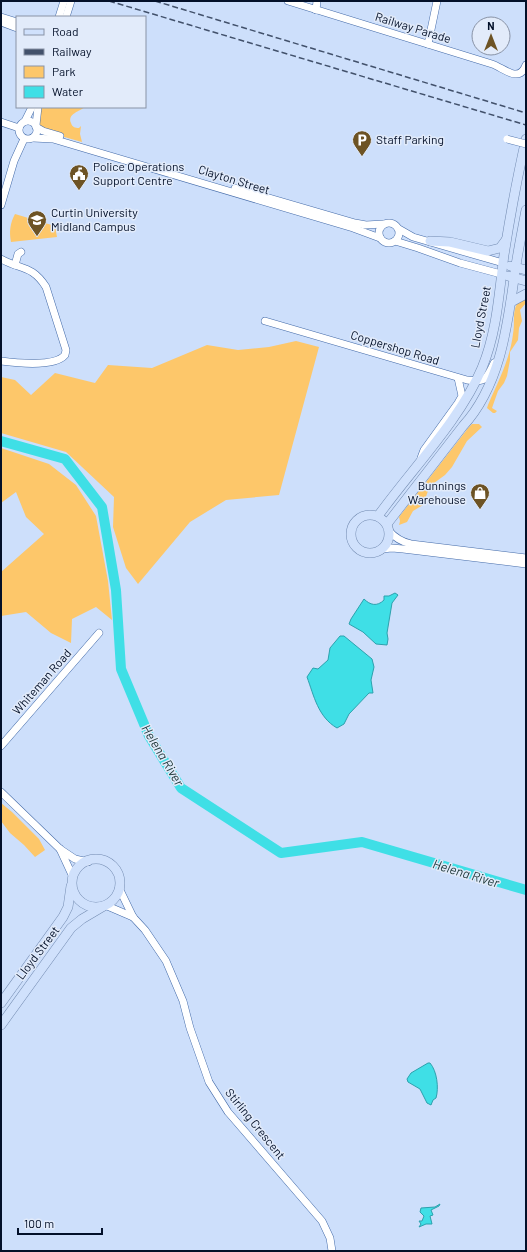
<svg xmlns="http://www.w3.org/2000/svg" width="527" height="1252" font-family="Barlow,sans-serif">
  <style>
    .green { fill: #fdc76a }
    .water { fill: #3fdfe6; stroke: #2da1ad }
    .lines { fill: none; stroke-linecap: round; stroke-linejoin: round }
    .river { stroke: #3fdfe6; stroke-width: 10 }
    .minor-casing { stroke: #446ba9; stroke-width: 8 }
    .major-casing { stroke: #738bb1; stroke-width: 10 }
    .minor { stroke: #fff; stroke-width: 7 }
    .major { stroke: #d0e1fc; stroke-width: 9 }
    .rail { stroke: #42516b; stroke-width: 1.5; stroke-dasharray: 6 3; stroke-linecap: butt }
    .minor-bridge-casing { stroke: #446ba9; stroke-width: 8; stroke-linecap: butt }
    .minor-bridge { stroke: #fff; stroke-width: 7 }
    .labels { text-anchor: middle; stroke-width: 3; stroke-linejoin: round; paint-order: stroke }
    .street-label { font-size: 12px; fill: #031029; stroke: #e2ebfa }
    .poi-label { font-size: 12px; fill: #031029; stroke: #e2ebfa; text-anchor: start }
    .water-label { font-size: 13px; font-style: italic; fill: #1f393a; stroke: #e2ebfa }
  </style>
  <rect width="100%" height="100%" fill="#cddffb"/>
  <g class="green">
    <path d="M38,107H85C80,111 67,114 71,123C72,127 75,128 79,128L81,126L80,134L82,142L43,131L36,120Z"/>
    <path d="M15,214L55,226L57,237L11,242C9,232 10,223 15,214Z"/>
    <path d="M523,298L526,301V303L520,310L522,321L519,328L518,340L510,352V360L507,376L504,383L498,391L492,408L497,411L495,413H493L487,408L488,405C498,382 510,359 513,334C516,321 510,306 523,298Z"/>
    <path d="M296,341L319,347L279,495L226,500L190,522L138,584L126,568L113,527L114,497L66,452L1,433V377L15,380L31,395L55,373L95,383L108,365L152,368L207,345L238,350L269,347Z"/>
    <path d="M472,424H479L482,427L467,441L452,467L445,475L434,483L428,491L423,505L413,511L407,522L399,525L400,521L399,517L469,427Z"/>
    <path d="M1,448L49,464L76,485L96,516L108,581L112,620L96,607L72,619L71,643L51,633L26,612L1,616V572L44,534L26,517L16,492L1,503Z"/>
    <path d="M1,803L12,812L39,839L45,850L35,857L24,845L10,833L1,821Z"/>
  </g>
  <g class="water">
    <path d="M395,593L398,595L392,603L387,633L388,639L387,645L376,644L363,632L349,624L351,619L364,599C370,605 377,607 384,600V596H389Z"/>
    <path d="M340,636H344L372,659L374,667L371,680L373,693H369L349,714L344,724L337,728C318,717 314,696 307,677L313,668L318,669L328,660L330,648Z"/>
    <path d="M428,1063H430C437,1071 439,1088 436,1098L433,1100L431,1105L427,1103L420,1089L408,1082L407,1079L411,1073Z"/>
    <path d="M440,1204L439,1206L431,1210L433,1215L430,1216L432,1224H426L419,1227L421,1224L419,1221H422L424,1216L420,1212L421,1208L435,1207Z"/>
  </g>
  <g class="lines">
    <path class="river" d="M1,441L65,459L102,507L116,590L121,669L149,736L181,788L281,853L362,842L526,890"/>
    <g class="minor-casing">
      <g id="minor">
        <path d="M288,1L492,64C504,68 519,84 526,65"/>
        <path d="M316,10L317,1"/>
        <path d="M1,17L17,22"/>
        <path d="M59,17L64,1"/>
        <path d="M66,17L71,1"/>
        <path d="M1,22L17,28"/>
        <path d="M428,44L437,1"/>
        <circle cx="28" cy="130" r="9"/>
        <path d="M25,121L32,107"/>
        <path d="M1,122L19,128"/>
        <path d="M36,125L38,107"/>
        <path d="M36,127L43,131L60,136"/>
        <path d="M33,138L53,139L353,228L380,238"/>
        <path d="M235,188L355,223L366,225L383,224"/>
        <path d="M1,205L14,161L24,139"/>
        <circle cx="389" cy="233" r="10"/>
        <path d="M399,229L413,237L503,263"/>
        <path d="M395,241L418,248L460,263L501,274"/>
        <path d="M1,259C21,270 32,265 46,287L66,350L65,355C55,367 16,363 1,361"/>
        <path d="M15,265L18,254L21,252"/>
        <path d="M265,321L467,380C486,383 486,379 494,363"/>
        <path d="M421,458L424,450L458,403L462,396L458,378"/>
        <path d="M389,531C396,539 402,542 411,544L526,558"/>
        <path d="M382,549L392,548L403,549L526,564"/>
        <path d="M1,746L99,633"/>
        <path d="M1,792L60,849L75,859L88,862"/>
        <path d="M60,849L73,877"/>
        <path d="M119,888L133,917L145,930L166,961L183,1001L190,1028L209,1082L228,1112L322,1221L330,1238L332,1251"/>
        <path d="M105,905L133,917"/>
      </g>
    </g>
    <g class="major-casing">
      <g id="major">
        <path d="M430,241L450,242L488,251L500,248L506,240"/>
        <path d="M510,266L526,270"/>
        <path d="M508,276L526,281"/>
        <path d="M511,302L526,294"/>
        <circle cx="370" cy="534" r="19"/>
        <path d="M378,516C411,470 460,420 482,368C497,332 499,293 504,255C510,217 517,178 526,139"/>
        <path d="M387,524L463,426C499,387 507,330 514,279C517,255 522,232 526,210"/>
        <circle cx="96" cy="883" r="24"/>
        <path d="M1,1003L63,917L68,907L71,886"/>
        <path d="M1,1025L71,928L82,919L104,906"/>
      </g>
    </g>
    <use href="#minor" class="minor"/>
    <use href="#major" class="major"/>
    <g class="rail">
      <path d="M109,1L526,125"/>
      <path d="M155,1L526,113"/>
    </g>
    <g class="minor-bridge-casing">
      <path id="minor-bridge" d="M507,139L526,144"/>
    </g>
    <use href="#minor-bridge" class="minor-bridge"/>
  </g>
  <defs>
    <g id="parking-pin" transform="scale(1)"><path d="M0 17L-7.5 6A9.5 9.5 0 1 1 7.5 6Z" fill="#6d5324" stroke="#e2ebfa"/><path d="M-3.5-5.5H1a3.5 3.5 0 0 1 0 7H-1V5.5H-3.5ZM-1-3.4V-.6H.8a1.4 1.4 0 0 0 0-2.8Z" fill="#fff"/></g>
    <g id="civic-pin" transform="scale(1)"><path d="M0 17L-7.5 6A9.5 9.5 0 1 1 7.5 6Z" fill="#6d5324" stroke="#e2ebfa"/><path d="M-.6-6.5H3V-4.5H.6V-3L4-1V1h2V6H-6V1h2V-1L-.6-3ZM-1.2 2.5V6h2.4V2.5Z" fill="#fff"/></g>
    <g id="university-pin" transform="scale(1)"><path d="M0 17L-7.5 6A9.5 9.5 0 1 1 7.5 6Z" fill="#6d5324" stroke="#e2ebfa"/><path d="M0-5L7-2L0 1L-7-2ZM-4 1L0 2.5L4 1V4Q0 6-4 4Z" fill="#fff"/></g>
    <g id="shop-pin" transform="scale(1)"><path d="M0 17L-7.5 6A9.5 9.5 0 1 1 7.5 6Z" fill="#6d5324" stroke="#e2ebfa"/><path d="M-5-2.5h2.3a2.7 3.5 0 0 1 5.4 0H5L5.5 6h-11ZM-1.5-2.5h3a1.5 2.3 0 0 0-3 0Z" fill="#fff"/></g>
  </defs>
  <g fill-rule="evenodd">
    <use href="#parking-pin" x="362" y="140"/>
    <use href="#civic-pin" x="79" y="174"/>
    <use href="#university-pin" x="37" y="220"/>
    <use href="#shop-pin" x="480" y="493"/>
  </g>
  <g class="labels">
    <g class="street-label">
      <text transform="translate(413 28) rotate(17)" y="4">Railway Parade</text>
      <text transform="translate(234 180) rotate(17)" y="4">Clayton Street</text>
      <text transform="translate(481 317) rotate(-79)" y="4">Lloyd Street</text>
      <text transform="translate(395 348) rotate(17)" y="4">Coppershop Road</text>
      <text transform="translate(42 682) rotate(-49)" y="4">Whiteman Road</text>
      <text transform="translate(38 953) rotate(-53)" y="4">Lloyd Street</text>
      <text transform="translate(255 1124) rotate(51)" y="4">Stirling Crescent</text>
    </g>
    <g class="poi-label">
      <text x="376" y="144">Staff Parking</text>
      <text x="93" y="171">Police Operations<tspan x="93" dy="14">Support Centre</tspan></text>
      <text x="51" y="217">Curtin University<tspan x="51" dy="14">Midland Campus</tspan></text>
      <text x="466" y="490" text-anchor="end">Bunnings<tspan x="466" dy="14">Warehouse</tspan></text>
    </g>
    <g class="water-label">
      <text transform="translate(163 755) rotate(59)" y="5">Helena River</text>
      <text transform="translate(466 873) rotate(17)" y="5">Helena River</text>
    </g>
  </g>
  <rect width="527" height="1252" fill="none" stroke="#031029" stroke-width="4"/>
  <rect x="16" y="16" width="130" height="92" fill="#e2ebfa" stroke="#8993a6"/>
  <rect x="24" y="29" width="20" height="6" fill="#d0e1fc" stroke="#8993a6"/>
  <text x="52" y="36" font-size="12" fill="#031029">Road</text>
  <rect x="24" y="49" width="20" height="6" fill="#42516b" stroke="#8993a6"/>
  <text x="52" y="56" font-size="12" fill="#031029">Railway</text>
  <rect x="24" y="66" width="20" height="12" fill="#fdc76a" stroke="#8993a6"/>
  <text x="52" y="76" font-size="12" fill="#031029">Park</text>
  <rect x="24" y="86" width="20" height="12" fill="#3fdfe6" stroke="#8993a6"/>
  <text x="52" y="96" font-size="12" fill="#031029">Water</text>
  <g transform="translate(491 36)"><circle r="19" fill="#e2ebfa" stroke="#8993a6"/>
  <path d="M0-3L7 15L0 10L-7 15Z" fill="#6d5324"/>
  <text y="-6" font-size="11" font-weight="bold" text-anchor="middle" fill="#031029">N</text>
  </g>
  <path d="M18 1228v6h84v-6" fill="none" stroke="#031029" stroke-width="2"/>
  <text x="24" y="1228" font-size="12" fill="#031029" stroke="#e2ebfa" stroke-width="3" paint-order="stroke">100 m</text>
</svg>
